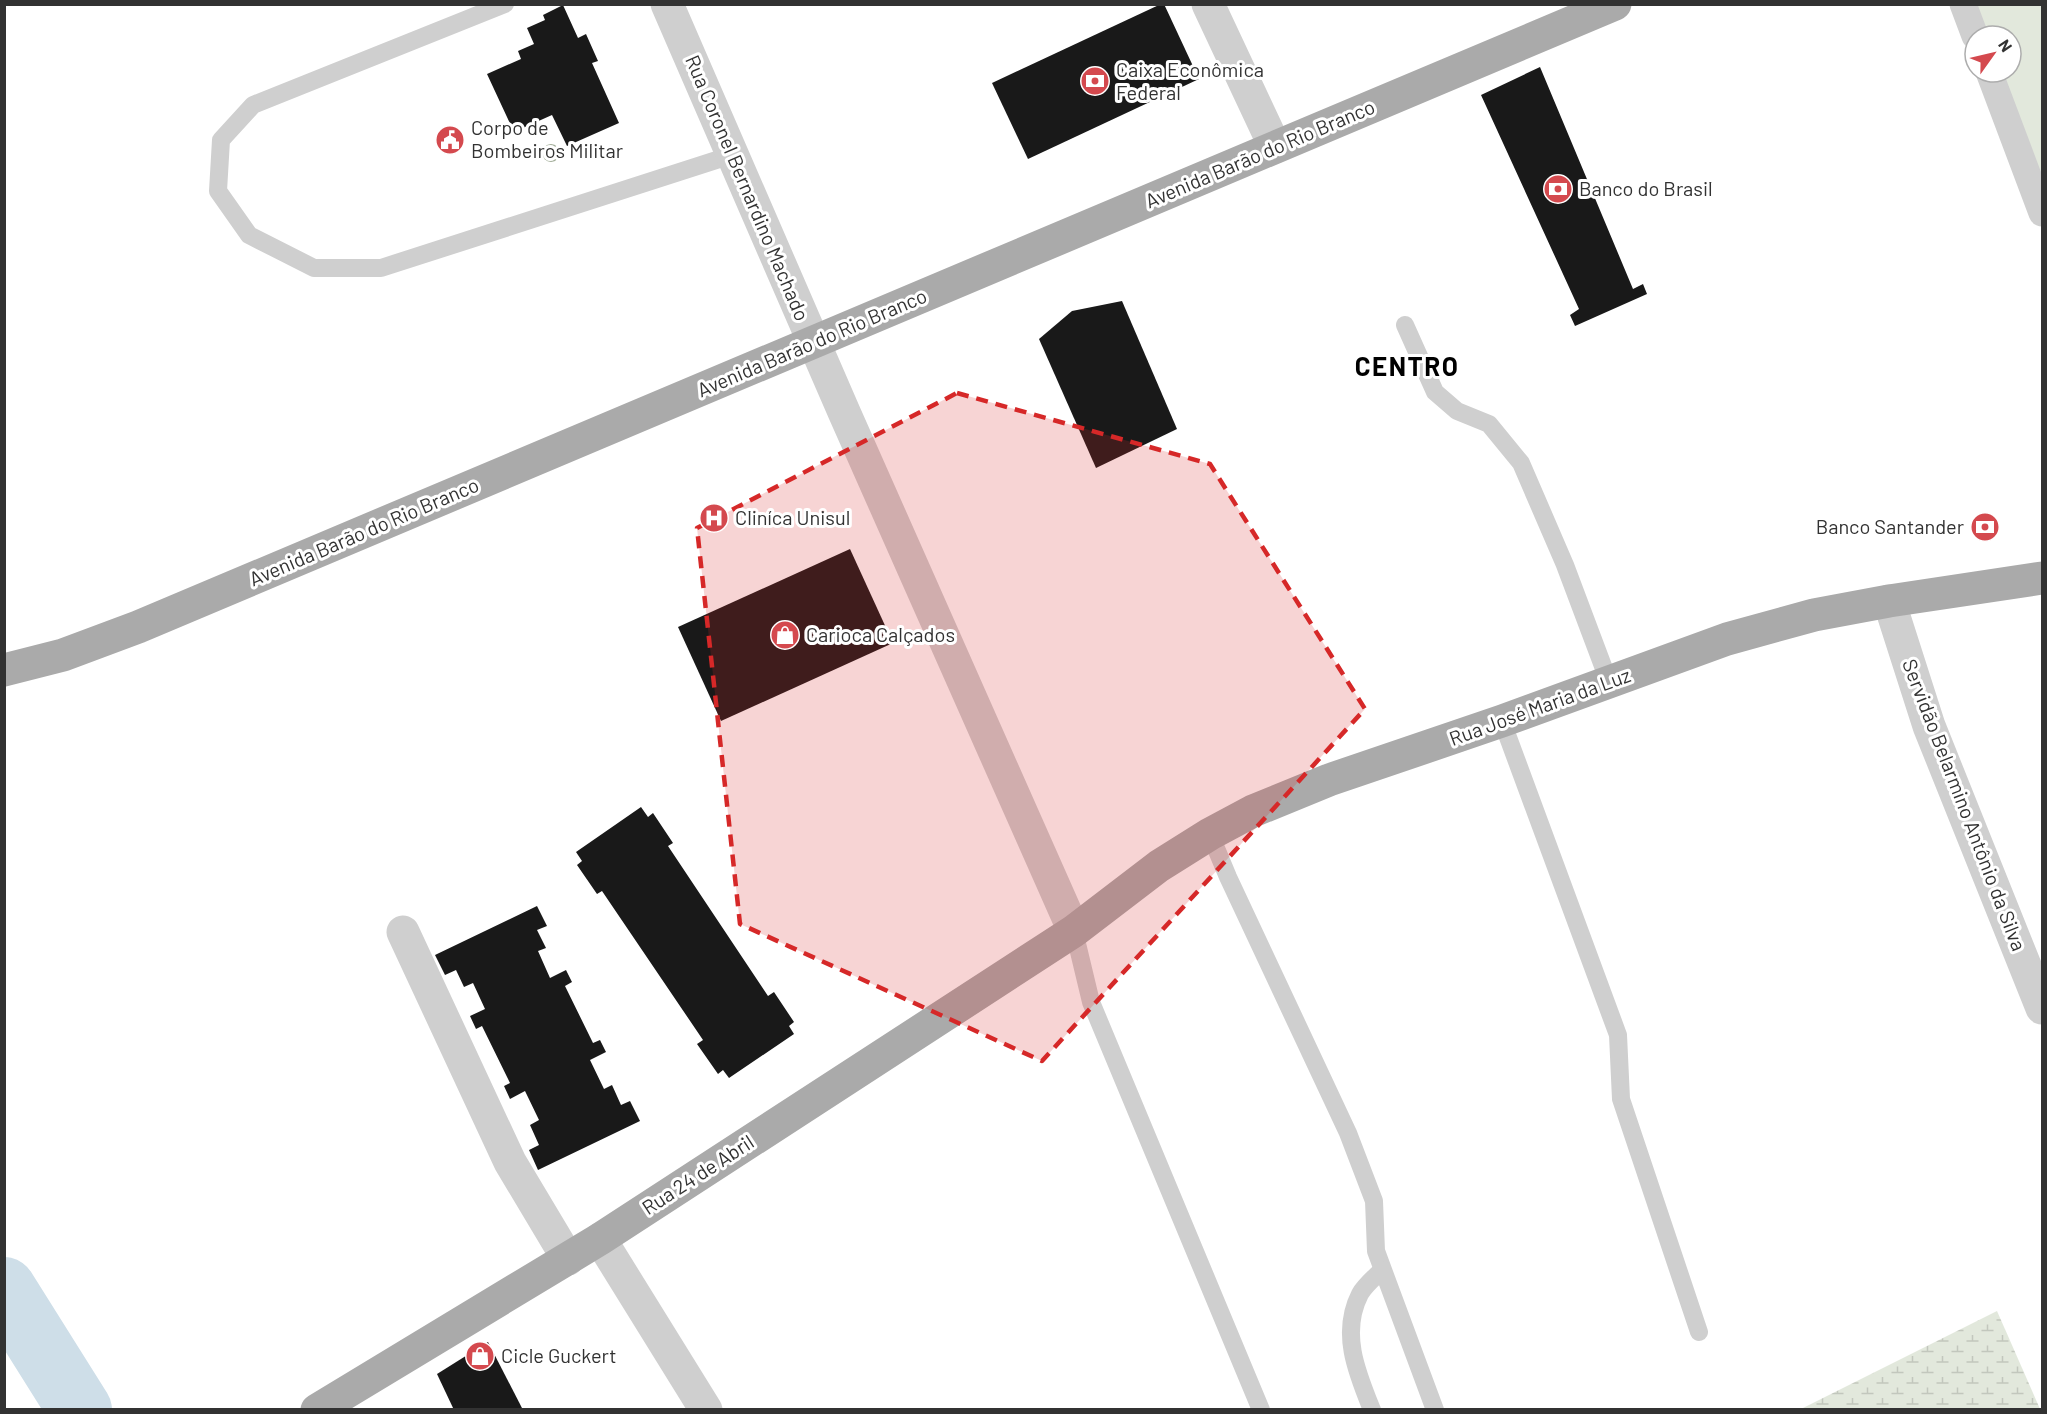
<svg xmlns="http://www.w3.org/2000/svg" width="2047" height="1414" font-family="Barlow,sans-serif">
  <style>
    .green { fill: #e2e8dc }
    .wetland { fill: url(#wetland-marsh) }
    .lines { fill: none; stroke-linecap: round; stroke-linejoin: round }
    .river { stroke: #cedee8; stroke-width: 64 }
    .building { fill: #191919 }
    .service { stroke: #cfcfcf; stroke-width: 18 }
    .pedestrian { stroke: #cfcfcf; stroke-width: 27 }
    .minor { stroke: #cfcfcf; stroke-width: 33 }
    .tertiary { stroke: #cfcfcf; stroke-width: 33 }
    .primary { stroke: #aaa; stroke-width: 33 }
    .tree { fill: #a1ad98 }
    .marked { fill: #d62828; fill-opacity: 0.2; stroke: #d62828; stroke-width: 4.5; stroke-dasharray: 12 8; stroke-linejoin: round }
    .labels { text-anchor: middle; stroke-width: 6; stroke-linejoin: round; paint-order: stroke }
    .poi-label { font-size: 20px; fill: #323232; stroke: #fff; text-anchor: start }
    .street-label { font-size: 20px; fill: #323232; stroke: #fff }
    .district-label { font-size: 26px; font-weight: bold; letter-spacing: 1.5px; fill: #000; stroke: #fff }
  </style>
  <defs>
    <pattern id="wetland-marsh" width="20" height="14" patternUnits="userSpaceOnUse" patternTransform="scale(1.5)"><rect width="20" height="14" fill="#e2e8dc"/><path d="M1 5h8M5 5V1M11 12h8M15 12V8" fill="none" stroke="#c2c7bd"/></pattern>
  </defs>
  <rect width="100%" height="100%" fill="#fff"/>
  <path class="green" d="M1974,5H2042V184L2000,72H2011V36H1986Z"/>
  <path class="wetland" d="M1997,1311L2040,1409H1801Z"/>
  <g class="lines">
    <path class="river" d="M4,1289L80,1410"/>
  </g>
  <g class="building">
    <path d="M1161,4H1164L1199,79L1028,159L992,83Z"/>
    <path d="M563,5L578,38L586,34L598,61L592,63L619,123L567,146L552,115L514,132L487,74L521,59L518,51L534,44L527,28L545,20L543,15Z"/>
    <path d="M1540,67L1633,289L1643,284L1647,294L1575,326L1570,315L1579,309L1481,95Z"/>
    <path d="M1122,301L1177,429L1096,468L1039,339L1072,311Z"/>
    <path d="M850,549L893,643L721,721L678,627Z"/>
    <path d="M641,807L648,817L653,813L673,843L668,846L768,996L774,992L794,1022L789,1026L794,1034L729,1078L723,1070L718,1074L697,1044L703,1040L602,891L597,894L577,865L582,861L576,852Z"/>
    <path d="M537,906L547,926L537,930L546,948L538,951L550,978L566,970L572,982L565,986L593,1043L600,1040L606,1052L590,1060L604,1089L612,1085L621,1105L630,1101L640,1121L538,1170L529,1150L539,1145L530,1125L539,1120L525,1091L510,1099L504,1086L510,1083L482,1026L476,1029L470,1016L485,1009L473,983L464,987L456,970L445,975L435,955Z"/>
    <path d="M488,1342L523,1410H454L437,1374Z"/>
  </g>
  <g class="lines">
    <g class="service">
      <path d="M505,4L253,105L221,140L218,191L249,235L314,268H381L732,155"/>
      <path d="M1405,325L1435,392L1457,411L1489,424L1521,463L1565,565L1609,682"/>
      <path d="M1502,721L1618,1035L1621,1099L1699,1332"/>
      <path d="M1210,834L1228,877L1348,1133L1374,1201L1376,1251L1435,1410"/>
      <path d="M1074,931L1091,1002L1261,1410"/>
      <path d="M1372,1410C1357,1373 1340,1333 1360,1294C1365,1285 1375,1277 1382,1270"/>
    </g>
    <g class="pedestrian">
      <path d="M1963,4L1975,36"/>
      <path d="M1989,72L2042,213"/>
    </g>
    <g class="minor">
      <path d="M1208,4L1275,147"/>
      <path d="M1889,601L1929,726L2042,1008"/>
      <path d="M403,932L510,1162L568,1259"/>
      <path d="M600,1239L706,1410"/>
    </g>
    <path class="tertiary" d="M667,4L844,412L1074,931"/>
    <g class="primary">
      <path d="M4,670L63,655L138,627L1615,4"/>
      <path d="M317,1410L600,1239L1074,931L1159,866L1210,834L1253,811L1329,780L1502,721L1727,639L1814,615L1889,601L2042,578"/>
    </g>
  </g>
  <circle class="tree" cx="551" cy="153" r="9"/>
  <path class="marked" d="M957,393L1210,464L1365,709L1042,1061L740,924L697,528Z"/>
  <defs>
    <g id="bank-disc" transform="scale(1.5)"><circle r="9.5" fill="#d4494e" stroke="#fff"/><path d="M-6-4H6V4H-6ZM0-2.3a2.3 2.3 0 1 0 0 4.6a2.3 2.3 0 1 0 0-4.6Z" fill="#fff"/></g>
    <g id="civic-disc" transform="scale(1.5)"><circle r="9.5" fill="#d4494e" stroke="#fff"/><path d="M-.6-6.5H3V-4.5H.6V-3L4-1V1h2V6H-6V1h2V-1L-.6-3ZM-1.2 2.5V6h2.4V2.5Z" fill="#fff"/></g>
    <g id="hospital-disc" transform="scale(1.5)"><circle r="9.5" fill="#d4494e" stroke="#fff"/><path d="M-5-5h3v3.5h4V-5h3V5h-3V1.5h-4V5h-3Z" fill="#fff"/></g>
    <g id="shop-disc" transform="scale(1.5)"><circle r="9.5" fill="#d4494e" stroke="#fff"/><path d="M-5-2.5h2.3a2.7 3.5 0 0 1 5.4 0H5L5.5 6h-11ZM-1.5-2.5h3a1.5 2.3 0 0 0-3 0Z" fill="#fff"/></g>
  </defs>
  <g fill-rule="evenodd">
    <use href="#bank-disc" x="1095" y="81"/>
    <use href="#civic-disc" x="450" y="140"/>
    <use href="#bank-disc" x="1558" y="189"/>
    <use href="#hospital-disc" x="714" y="518"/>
    <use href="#bank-disc" x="1985" y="527"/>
    <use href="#shop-disc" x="785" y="635"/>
    <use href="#shop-disc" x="480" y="1356"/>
  </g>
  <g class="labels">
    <g class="poi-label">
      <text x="1116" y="77">Caixa Econômica<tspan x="1116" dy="23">Federal</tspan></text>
      <text x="471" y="135">Corpo de<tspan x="471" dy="23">Bombeiros Militar</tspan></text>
      <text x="1579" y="196">Banco do Brasil</text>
      <text x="735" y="525">Cliníca Unisul</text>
      <text x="1964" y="534" text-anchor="end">Banco Santander</text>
      <text x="806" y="642">Carioca Calçados</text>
      <text x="501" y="1363">Cicle Guckert</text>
    </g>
    <g class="street-label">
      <text transform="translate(1260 154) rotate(-23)" y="7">Avenida Barão do Rio Branco</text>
      <text transform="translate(747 188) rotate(67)" y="7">Rua Coronel Bernardino Machado</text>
      <text transform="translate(812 343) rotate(-23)" y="7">Avenida Barão do Rio Branco</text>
      <text transform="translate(364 532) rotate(-23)" y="7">Avenida Barão do Rio Branco</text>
      <text transform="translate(1540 707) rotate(-20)" y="7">Rua José Maria da Luz</text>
      <text transform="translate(1964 805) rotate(69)" y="7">Servidão Belarmino Antônio da Silva</text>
      <text transform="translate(698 1175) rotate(-33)" y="7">Rua 24 de Abril</text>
    </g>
    <g class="district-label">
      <text x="1407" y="376">CENTRO</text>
    </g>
  </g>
  <rect width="2047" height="1414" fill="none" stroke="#323232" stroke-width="12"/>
  <g transform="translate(1993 54) rotate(56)"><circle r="28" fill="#ffffff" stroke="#adadad" stroke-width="1.5"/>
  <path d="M0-4.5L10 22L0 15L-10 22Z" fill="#d4494e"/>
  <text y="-9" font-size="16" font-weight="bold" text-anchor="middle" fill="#323232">N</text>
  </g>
</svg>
